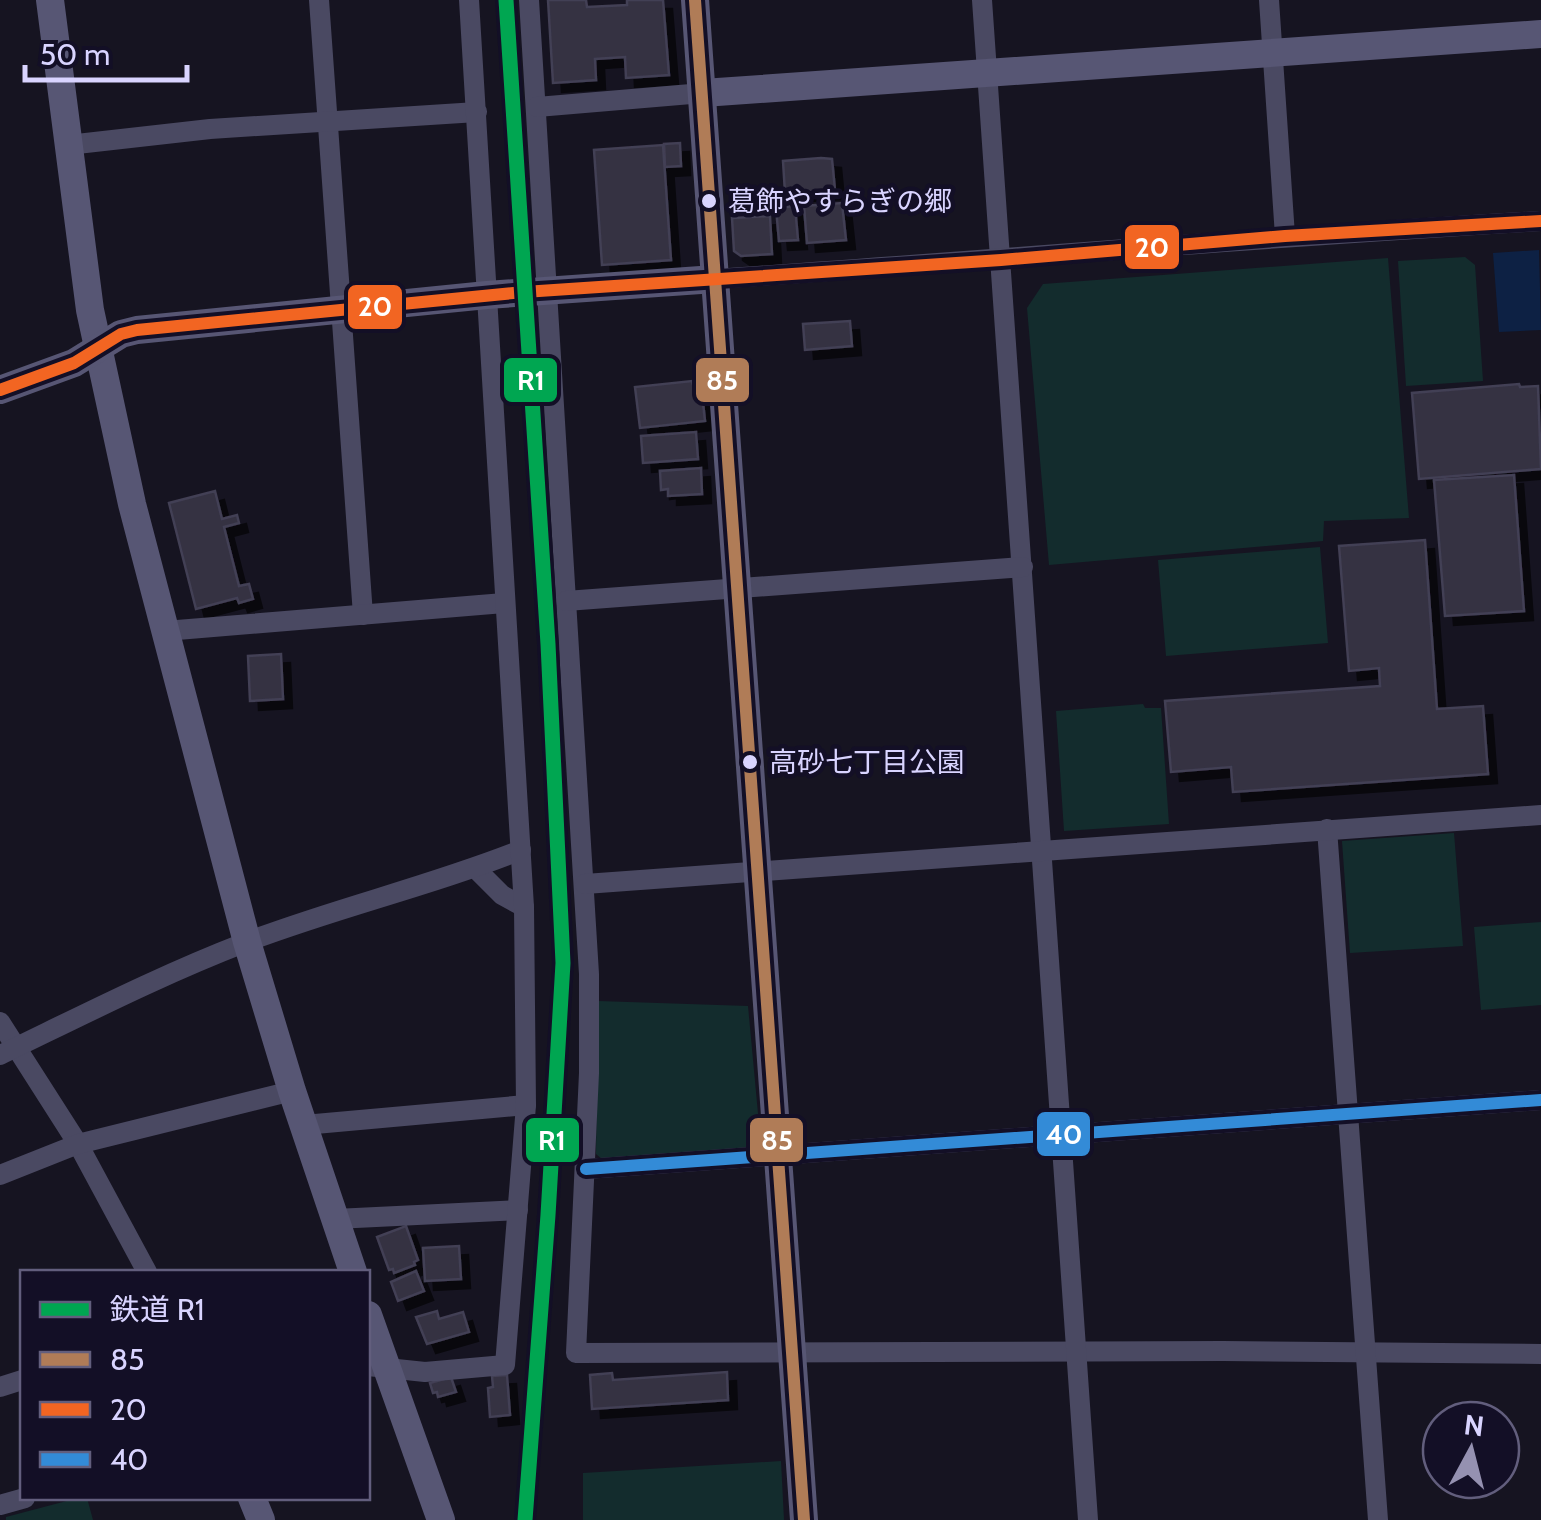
<svg xmlns="http://www.w3.org/2000/svg" width="1541" height="1520" font-family="Cabin,'Noto Sans JP',sans-serif">
  <style>
    .green { fill: #132c2d }
    .water { fill: #0d2144 }
    .building { fill: #343243; stroke: #433f54; stroke-width: 2.5; filter: url(#shadow) }
    .lines { fill: none; stroke-linecap: round; stroke-linejoin: round }
    .street { stroke: #4a4962; stroke-width: 20 }
    .secondary { stroke: #575674; stroke-width: 28 }
    .bus-1-casing { stroke: #130f26; stroke-width: 20 }
    .bus-2-casing { stroke: #130f26; stroke-width: 20 }
    .bus-3-casing { stroke: #130f26; stroke-width: 20 }
    .bus-1 { stroke: #b07c57; stroke-width: 12 }
    .bus-2 { stroke: #f26522; stroke-width: 12 }
    .bus-3 { stroke: #338bd7; stroke-width: 12 }
    .rail-1-casing { stroke: #130f26; stroke-width: 22 }
    .rail-1 { stroke: #00a651; stroke-width: 15 }
    .bus-dot { fill: #d9d4ff; stroke: #130f26; stroke-width: 4 }
    .labels { text-anchor: middle; stroke-width: 9; stroke-linejoin: round; paint-order: stroke }
    .bus-label { font-size: 28px; fill: #d9d4ff; stroke: #130f26; text-anchor: start }
    .line-badge { stroke: #130f26; stroke-width: 4 }
    .badge-label { font-size: 28px; text-anchor: middle; font-weight: bold; fill: #fff }
  </style>
  <defs>
    <filter id="shadow"><feDropShadow dx="9" dy="9" stdDeviation="0" flood-color="#0009"/></filter>
  </defs>
  <rect width="100%" height="100%" fill="#161421"/>
  <g class="green">
    <path d="M1465,257L1475,265L1483,381L1406,386L1398,261Z"/>
    <path d="M1388,258L1409,518L1324,521L1323,541L1049,565L1027,308L1043,284Z"/>
    <path d="M1320,547L1328,643L1166,656L1158,560Z"/>
    <path d="M1143,704L1145,708H1161L1169,824L1064,831L1056,711Z"/>
    <path d="M1454,833L1463,946L1350,953L1342,841Z"/>
    <path d="M1541,922V1005L1481,1010L1474,927Z"/>
    <path d="M598,1001L748,1006L760,1135L752,1149L602,1159L596,1154Z"/>
    <path d="M781,1461L784,1520H583V1473Z"/>
    <path d="M78,1498H87L93,1520H6V1517Z"/>
  </g>
  <path class="water" d="M1539,250L1541,330L1499,332L1493,253Z"/>
  <g class="building">
    <path d="M548,0H586L587,7L627,5V0H663L669,75L626,78L625,57L595,59L596,80L553,83Z"/>
    <path d="M680,143L681,166L665,167L664,144Z"/>
    <path d="M663,145L671,260L602,265L594,150Z"/>
    <path d="M821,158L832,159L835,190L785,193L783,161Z"/>
    <path d="M842,203L846,240L807,243L804,206Z"/>
    <path d="M795,206L798,240L779,241L776,208Z"/>
    <path d="M770,216L772,254L741,256L734,251L732,218Z"/>
    <path d="M850,321L852,346L805,350L803,324Z"/>
    <path d="M692,381L693,385L701,384L705,421L640,428L635,387Z"/>
    <path d="M1519,384L1520,387L1538,386L1541,469L1419,479L1412,393Z"/>
    <path d="M696,432L698,459L643,463L641,436Z"/>
    <path d="M701,468L702,494L668,496V489L661,490L660,471Z"/>
    <path d="M1514,475L1524,611L1445,616L1434,480Z"/>
    <path d="M215,491L222,519L237,515L239,523L224,527L239,586L249,584L253,599L239,603L237,598L196,609L169,503Z"/>
    <path d="M1425,540L1437,709L1483,706L1488,774L1233,792L1231,767L1171,772L1165,701L1380,686L1379,668L1349,671L1339,546Z"/>
    <path d="M281,654L283,699L250,701L248,656Z"/>
    <path d="M406,1226L418,1260L414,1262L415,1265L394,1273L393,1269L389,1270L377,1237Z"/>
    <path d="M459,1246L461,1279L425,1281L423,1248Z"/>
    <path d="M416,1271L424,1291L398,1301L391,1282Z"/>
    <path d="M437,1311L439,1319L463,1312L469,1332L427,1344L416,1317Z"/>
    <path d="M727,1372L728,1400L592,1409L590,1375L612,1373L613,1380Z"/>
    <path d="M507,1375L510,1415L490,1417L488,1388L493,1387L492,1376Z"/>
    <path d="M451,1377L456,1392L438,1397L437,1392L433,1393L430,1383Z"/>
  </g>
  <g class="lines">
    <g class="street">
      <path d="M319,0L363,615"/>
      <path d="M529,0L589,974V1073L576,1353L1223,1351L1541,1354"/>
      <path d="M982,0L1088,1520"/>
      <path d="M1269,0L1285,236"/>
      <path d="M537,107L703,93"/>
      <path d="M68,145L210,129L477,112"/>
      <path d="M715,279C991,260 1265,237 1541,221"/>
      <path d="M566,601L1023,567"/>
      <path d="M165,631L504,603"/>
      <path d="M1327,829L1378,1520"/>
      <path d="M475,868L502,895L524,907"/>
      <path d="M585,884L1541,815"/>
      <path d="M0,1022L78,1144L147,1272"/>
      <path d="M0,1055C81,1016 161,975 244,943C335,908 431,886 521,850"/>
      <path d="M304,1125L526,1105"/>
      <path d="M586,1169L1541,1100"/>
      <path d="M0,1175L78,1144L292,1091"/>
      <path d="M335,1219L518,1210"/>
      <path d="M368,1366L425,1372L505,1365L526,1105L524,907L469,0"/>
      <path d="M0,1387L22,1380"/>
      <path d="M0,1505L25,1498"/>
    </g>
    <g class="secondary">
      <path d="M50,0L90,310L132,504L247,942L292,1091L353,1272"/>
      <path d="M695,0L804,1520"/>
      <path d="M703,93L1541,34"/>
      <path d="M0,390L74,363L121,334L137,330L487,295L715,279"/>
      <path d="M368,1315L441,1520"/>
      <path d="M252,1498L261,1520"/>
    </g>
    <g class="bus-1-casing">
      <path id="bus-1" d="M695,0L804,1520"/>
    </g>
    <g class="bus-2-casing">
      <path id="bus-2" d="M0,390L74,363L121,334L137,330L524,292L1001,260L1285,236L1541,221"/>
    </g>
    <g class="bus-3-casing">
      <path id="bus-3" d="M586,1169L1541,1100"/>
    </g>
    <use href="#bus-1" class="bus-1"/>
    <use href="#bus-2" class="bus-2"/>
    <use href="#bus-3" class="bus-3"/>
    <g class="rail-1-casing">
      <path id="rail-1" d="M506,0L548,644L563,963L548,1215L525,1520"/>
    </g>
    <use href="#rail-1" class="rail-1"/>
  </g>
  <g class="bus-dot">
    <circle cx="709" cy="201" r="9"/>
    <circle cx="750" cy="762" r="9"/>
  </g>
  <g class="labels">
    <g class="bus-label">
      <text x="728" y="211">葛飾やすらぎの郷</text>
      <text x="769" y="772">高砂七丁目公園</text>
    </g>
  </g>
  <g class="line-badge">
    <rect x="1123" y="223" width="58" height="48" rx="10" fill="#f26522"/>
    <rect x="346" y="283" width="58" height="48" rx="10" fill="#f26522"/>
    <rect x="502" y="356" width="57" height="48" rx="10" fill="#00a651"/>
    <rect x="694" y="356" width="57" height="48" rx="10" fill="#b07c57"/>
    <rect x="1035" y="1110" width="57" height="48" rx="10" fill="#338bd7"/>
    <rect x="748" y="1116" width="57" height="48" rx="10" fill="#b07c57"/>
    <rect x="524" y="1116" width="57" height="48" rx="10" fill="#00a651"/>
  </g>
  <g class="badge-label">
    <text x="1152" y="257">20</text>
    <text x="375" y="316">20</text>
    <text x="531" y="390">R1</text>
    <text x="722" y="390">85</text>
    <text x="1064" y="1144">40</text>
    <text x="777" y="1150">85</text>
    <text x="552" y="1150">R1</text>
  </g>
  <rect x="20" y="1270" width="350" height="230" fill="#130f26" stroke="#625e7d" stroke-width="2.5"/>
  <rect x="40" y="1302" width="50" height="15" fill="#00a651" stroke="#625e7d" stroke-width="2.5"/>
  <text x="110" y="1320" font-size="30" fill="#d9d4ff">鉄道 R1</text>
  <rect x="40" y="1352" width="50" height="15" fill="#b07c57" stroke="#625e7d" stroke-width="2.5"/>
  <text x="110" y="1370" font-size="30" fill="#d9d4ff">85</text>
  <rect x="40" y="1402" width="50" height="15" fill="#f26522" stroke="#625e7d" stroke-width="2.5"/>
  <text x="110" y="1420" font-size="30" fill="#d9d4ff">20</text>
  <rect x="40" y="1452" width="50" height="15" fill="#338bd7" stroke="#625e7d" stroke-width="2.5"/>
  <text x="110" y="1470" font-size="30" fill="#d9d4ff">40</text>
  <g transform="translate(1471 1450) rotate(7)"><circle r="48" fill="#130f26" stroke="#625e7d" stroke-width="2.5"/>
  <path d="M0-8L18 38L0 25L-18 38Z" fill="#9591b1"/>
  <text y="-15" font-size="28" font-weight="bold" text-anchor="middle" fill="#d9d4ff">N</text>
  </g>
  <path d="M25 65v15h162v-15" fill="none" stroke="#d9d4ff" stroke-width="5"/>
  <text x="40" y="65" font-size="30" fill="#d9d4ff" stroke="#130f26" stroke-width="8" paint-order="stroke">50 m</text>
</svg>
